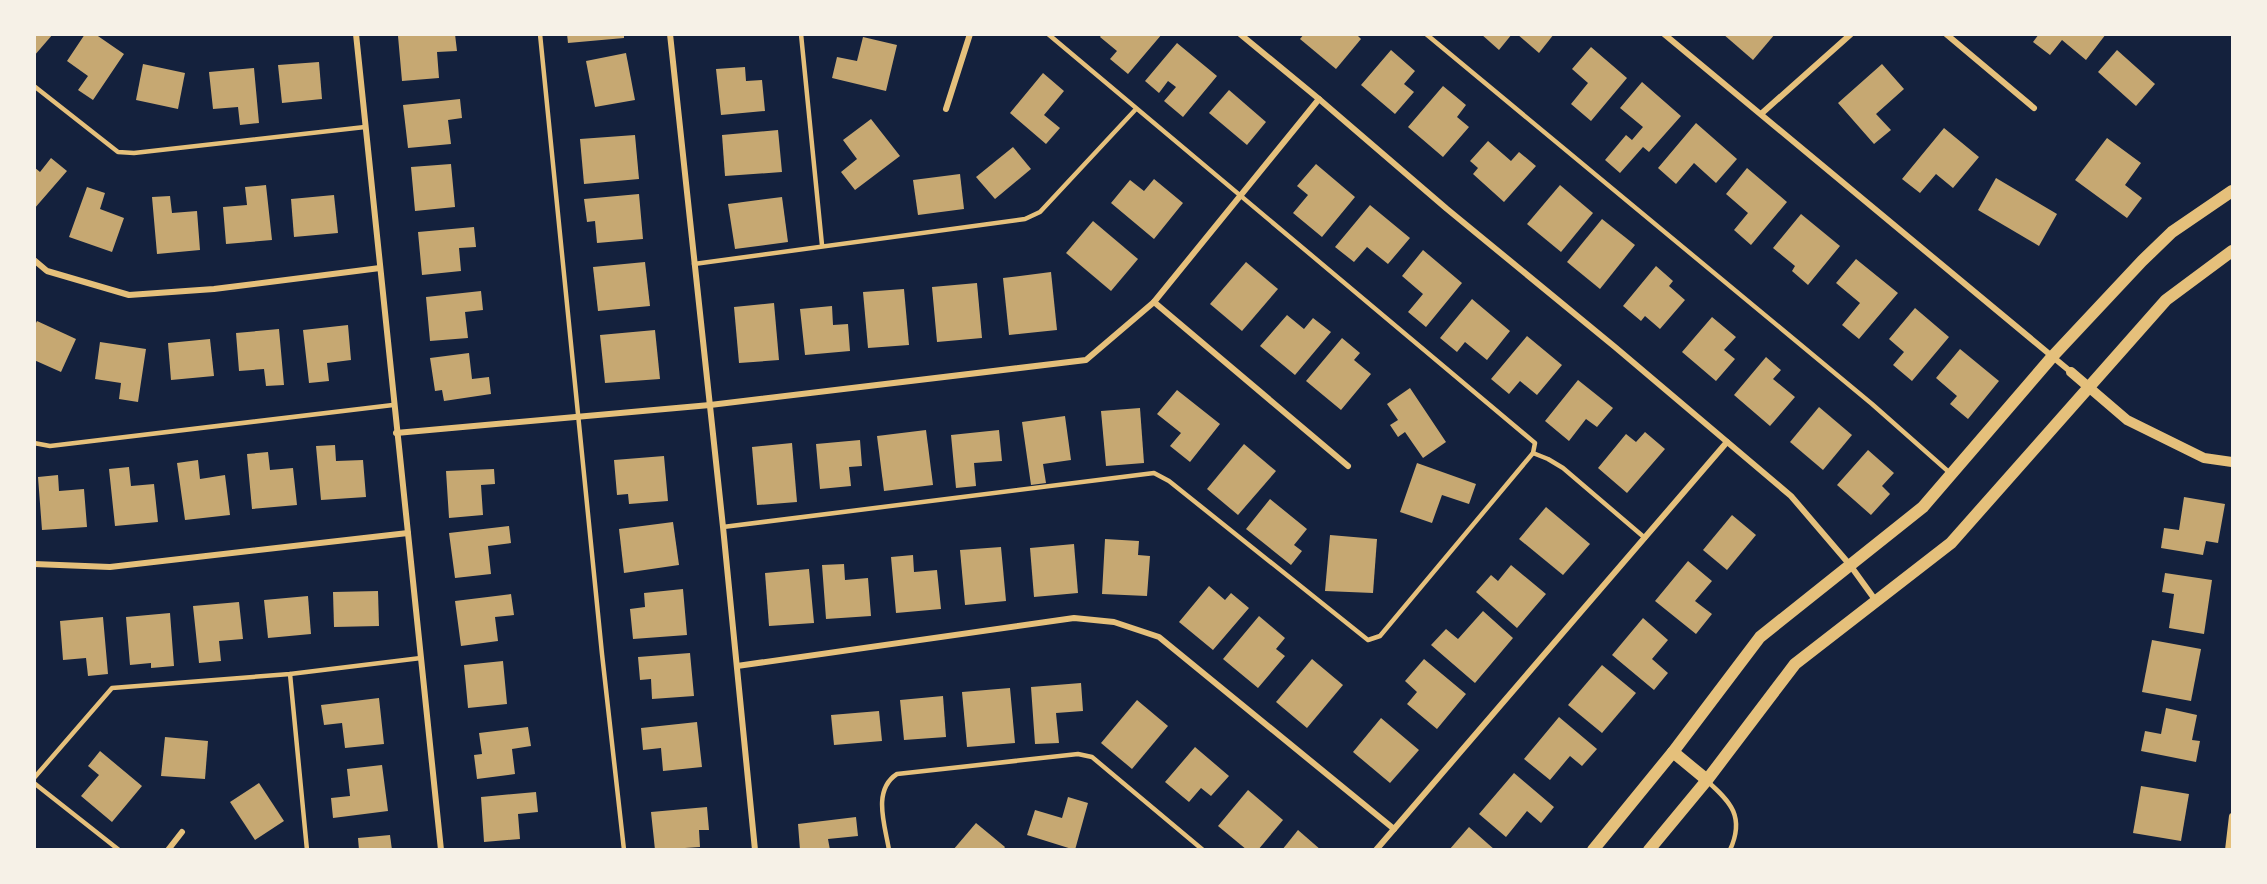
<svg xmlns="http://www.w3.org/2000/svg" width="2267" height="884" font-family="'Source Sans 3',sans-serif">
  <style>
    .building { fill: #c6a872 }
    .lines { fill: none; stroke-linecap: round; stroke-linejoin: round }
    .service { stroke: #e5c07b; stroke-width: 4.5 }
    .minor { stroke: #e5c07b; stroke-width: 6 }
    .tertiary { stroke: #e5c07b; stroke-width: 10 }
    .secondary { stroke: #e5c07b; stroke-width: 12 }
  </style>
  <rect width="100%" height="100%" fill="#14213d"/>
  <g class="building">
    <path d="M34,34H53L34,56Z"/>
    <path d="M85,34H95L124,54L93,100L78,90L88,76L67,61Z"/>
    <path d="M413,34H455L457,51L437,52L439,78L402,81L398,36Z"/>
    <path d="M567,34H624V38L568,43Z"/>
    <path d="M1102,34H1162L1128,74L1110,59L1117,51L1100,37Z"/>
    <path d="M1304,34H1356L1361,39L1336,69L1300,39Z"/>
    <path d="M1481,34H1512L1499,50Z"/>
    <path d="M1517,34H1554L1539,53Z"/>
    <path d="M1723,34H1775L1753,60Z"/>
    <path d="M2039,34H2106L2086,60L2062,40L2050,55L2033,42Z"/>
    <path d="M863,37L897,45L886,91L832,78L837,57L857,61Z"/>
    <path d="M1177,43L1217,76L1183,117L1164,101L1176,87L1168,81L1159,93L1145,81Z"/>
    <path d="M1591,47L1627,78L1591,121L1571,104L1588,83L1572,69Z"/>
    <path d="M1391,50L1415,71L1404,84L1414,92L1395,114L1361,85Z"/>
    <path d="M2117,50L2155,84L2136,106L2098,72Z"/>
    <path d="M626,53L635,100L595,107L586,61Z"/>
    <path d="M319,62L322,99L282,103L278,65Z"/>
    <path d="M143,64L185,73L178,109L136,100Z"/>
    <path d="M1882,64L1904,89L1876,114L1891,130L1874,144L1838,103Z"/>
    <path d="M745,67L746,81L762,80L765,111L721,115L716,69Z"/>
    <path d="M254,68L259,123L240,125L238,107L213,109L209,72Z"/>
    <path d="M1043,73L1064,91L1044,115L1060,128L1046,144L1010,113Z"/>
    <path d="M1642,82L1681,116L1649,152L1643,147L1620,173L1605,160L1626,135L1632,140L1643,127L1620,108Z"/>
    <path d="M1443,86L1466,105L1457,117L1469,127L1443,157L1408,127Z"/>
    <path d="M1229,90L1266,122L1247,145L1209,113Z"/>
    <path d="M460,99L462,118L448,120L451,144L408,148L403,105Z"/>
    <path d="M871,119L900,156L855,190L841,172L857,159L843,140Z"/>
    <path d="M1696,123L1737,159L1716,183L1694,163L1676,184L1658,168Z"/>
    <path d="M1944,128L1979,157L1953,188L1936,174L1920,193L1902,179Z"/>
    <path d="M778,130L782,172L725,176L722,135Z"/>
    <path d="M635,135L639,179L584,184L580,139Z"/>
    <path d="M2107,138L2141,163L2125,185L2142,198L2127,218L2075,180Z"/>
    <path d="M1488,141L1511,161L1519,152L1536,166L1504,202L1473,174L1478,168L1470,161Z"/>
    <path d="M1013,147L1031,169L995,199L976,177Z"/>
    <path d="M51,158L67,171L34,209V167L40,172Z"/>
    <path d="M451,164L455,207L415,211L411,167Z"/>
    <path d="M1316,164L1355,197L1322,237L1293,213L1308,195L1297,186Z"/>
    <path d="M1747,168L1787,202L1751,245L1734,230L1748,213L1726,194Z"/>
    <path d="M960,174L964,209L918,215L913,180Z"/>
    <path d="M1996,178L2057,214L2039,246L1978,210Z"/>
    <path d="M1154,179L1183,203L1154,239L1111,203L1130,180L1144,191Z"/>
    <path d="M266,185L272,240L226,244L223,207L247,205L245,187Z"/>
    <path d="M1560,185L1593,213L1561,252L1527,224Z"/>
    <path d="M87,187L105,193L100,209L124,218L112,252L69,237Z"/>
    <path d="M639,194L643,239L597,243L595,221L587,222L584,199Z"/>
    <path d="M334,195L338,233L294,237L291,199Z"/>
    <path d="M170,196L172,213L197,211L200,250L157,254L152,197Z"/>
    <path d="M782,197L788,242L735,249L728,204Z"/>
    <path d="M1370,205L1410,238L1388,264L1367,247L1354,262L1335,247Z"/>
    <path d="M1801,214L1840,246L1808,285L1792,271L1795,266L1773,248Z"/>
    <path d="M1602,219L1635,245L1600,289L1567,262Z"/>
    <path d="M1093,221L1138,259L1111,291L1066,253Z"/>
    <path d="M474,227L476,247L459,248L461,271L422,275L418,232Z"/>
    <path d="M1423,250L1462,283L1426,327L1408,312L1423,294L1402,276Z"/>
    <path d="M1856,259L1898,293L1859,339L1842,325L1860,303L1836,283Z"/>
    <path d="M645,262L650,306L598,311L593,267Z"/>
    <path d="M1246,262L1278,289L1242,331L1210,304Z"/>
    <path d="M1656,266L1673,281L1669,286L1685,300L1660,329L1645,316L1641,321L1623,306Z"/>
    <path d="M1051,272L1057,330L1009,335L1003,278Z"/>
    <path d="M977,283L982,338L937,342L932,287Z"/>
    <path d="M904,289L909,345L868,348L863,292Z"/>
    <path d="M481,291L483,310L465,312L468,338L430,341L426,297Z"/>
    <path d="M1472,299L1510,331L1487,360L1465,342L1457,352L1440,338Z"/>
    <path d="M774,303L779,360L739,363L734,307Z"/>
    <path d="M832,306L833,325L848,324L850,351L805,355L800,309Z"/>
    <path d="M1915,308L1949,337L1912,381L1893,365L1904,352L1889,339Z"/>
    <path d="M1287,315L1304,329L1313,318L1331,332L1295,375L1260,346Z"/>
    <path d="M1712,317L1736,337L1724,350L1735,359L1716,381L1682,352Z"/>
    <path d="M37,321L76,339L61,372L34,360V327Z"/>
    <path d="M348,325L351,360L327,363L329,381L309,383L303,330Z"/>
    <path d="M279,329L284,385L266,386L264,369L239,371L236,333Z"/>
    <path d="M655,330L660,379L605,383L600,335Z"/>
    <path d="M1527,336L1562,365L1537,395L1520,381L1509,394L1491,379Z"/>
    <path d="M1342,338L1360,353L1354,360L1371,374L1341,410L1306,381Z"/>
    <path d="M210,339L214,376L171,380L168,343Z"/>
    <path d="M100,342L146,349L138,402L119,399L121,383L95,379Z"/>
    <path d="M1960,349L1999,381L1968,419L1950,404L1957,396L1936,378Z"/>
    <path d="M469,353L472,379L489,377L491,394L444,401L442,390L435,391L430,358Z"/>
    <path d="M1766,357L1781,370L1773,379L1795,397L1770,426L1734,395Z"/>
    <path d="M1578,380L1613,408L1597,427L1586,419L1569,441L1545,421Z"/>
    <path d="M1410,388L1446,442L1423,458L1405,432L1398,437L1390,425L1398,420L1387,404Z"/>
    <path d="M1177,390L1220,424L1190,462L1170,446L1181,433L1157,414Z"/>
    <path d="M1819,407L1852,435L1823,470L1790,442Z"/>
    <path d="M1140,408L1144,463L1106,466L1101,411Z"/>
    <path d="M1065,416L1071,460L1043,464L1046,483L1031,485L1022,422Z"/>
    <path d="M926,430L933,485L884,491L877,436Z"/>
    <path d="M999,430L1002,461L974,463L976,486L956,488L951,435Z"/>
    <path d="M1645,432L1665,449L1627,493L1598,468L1626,434L1636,442Z"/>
    <path d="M860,440L862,466L849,467L851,486L820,489L816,444Z"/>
    <path d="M792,443L797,502L757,505L752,447Z"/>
    <path d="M1244,444L1276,471L1238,515L1207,489Z"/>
    <path d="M335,445L336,461L363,460L366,497L321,500L316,446Z"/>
    <path d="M1868,450L1894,473L1882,486L1890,494L1871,515L1837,485Z"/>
    <path d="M268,452L270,470L293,468L297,505L252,509L247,454Z"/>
    <path d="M664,456L668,501L629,504L628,494L617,495L614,460Z"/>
    <path d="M198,460L200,479L225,475L230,515L185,520L177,463Z"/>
    <path d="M1417,463L1476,484L1469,504L1442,495L1432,523L1400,512Z"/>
    <path d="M129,467L131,486L154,484L158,522L115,526L109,469Z"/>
    <path d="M494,469L495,484L481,485L483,515L449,518L446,471Z"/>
    <path d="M58,475L59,491L84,489L87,527L42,530L38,477Z"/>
    <path d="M2184,497L2225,504L2218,543L2206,541L2203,555L2161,548L2164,528L2179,530Z"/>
    <path d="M1270,499L1307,529L1294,545L1302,551L1291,565L1246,529Z"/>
    <path d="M1546,507L1590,544L1563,575L1519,539Z"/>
    <path d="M1732,515L1756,535L1727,570L1703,550Z"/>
    <path d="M673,522L679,565L624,573L619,529Z"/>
    <path d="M509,526L511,543L488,546L491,574L455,578L449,533Z"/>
    <path d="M1330,535L1377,539L1373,593L1325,591Z"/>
    <path d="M1105,539L1139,541L1138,555L1150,556L1147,596L1102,594Z"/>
    <path d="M1074,544L1078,593L1034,597L1030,548Z"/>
    <path d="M1001,547L1006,601L965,605L960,550Z"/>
    <path d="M913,555L914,572L937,570L941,609L896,613L891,557Z"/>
    <path d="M1688,561L1712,581L1695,601L1712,614L1696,634L1655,601Z"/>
    <path d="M844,564L845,580L868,578L871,616L826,619L822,565Z"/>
    <path d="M1511,565L1546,594L1517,628L1476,592L1491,575L1498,581Z"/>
    <path d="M809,569L814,623L769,626L765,573Z"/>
    <path d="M2165,573L2212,580L2204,634L2169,628L2174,594L2162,592Z"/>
    <path d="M1209,586L1225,600L1231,593L1249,608L1213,650L1179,622Z"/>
    <path d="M683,589L687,635L633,639L630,609L645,607L644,593Z"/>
    <path d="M378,591L379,626L334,627L333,592Z"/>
    <path d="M511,594L514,615L495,617L498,641L461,646L455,601Z"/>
    <path d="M308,596L311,634L268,638L264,600Z"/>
    <path d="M239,602L243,639L219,641L221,661L199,663L193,606Z"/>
    <path d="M1483,611L1513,638L1475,683L1431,645L1446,629L1458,639Z"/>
    <path d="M170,613L174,666L151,668V663L130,665L126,617Z"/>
    <path d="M1259,616L1285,638L1276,649L1285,656L1258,688L1223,659Z"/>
    <path d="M103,617L108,674L88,676L86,658L63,660L60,621Z"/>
    <path d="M1643,618L1668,640L1652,659L1668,673L1654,690L1612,655Z"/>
    <path d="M2152,640L2201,649L2191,701L2142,692Z"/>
    <path d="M690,653L694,696L652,699L651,679L640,680L638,657Z"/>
    <path d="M1312,659L1343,685L1307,728L1276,702Z"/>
    <path d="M1424,659L1466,694L1437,729L1407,704L1417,692L1405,681Z"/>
    <path d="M503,661L507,704L468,708L464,665Z"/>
    <path d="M1602,665L1636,693L1602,733L1568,705Z"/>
    <path d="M1081,683L1083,711L1056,713L1059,743L1035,744L1031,687Z"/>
    <path d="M1010,688L1015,743L967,747L962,692Z"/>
    <path d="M943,696L946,737L904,740L900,700Z"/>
    <path d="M379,698L384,744L345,748L342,723L324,725L321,705Z"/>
    <path d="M1137,700L1168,726L1132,769L1101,743Z"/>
    <path d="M2166,708L2197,715L2192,740L2200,741L2196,762L2141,751L2145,731L2161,734Z"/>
    <path d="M879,711L882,741L834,745L831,715Z"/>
    <path d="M1559,717L1597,749L1582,766L1570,756L1550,780L1524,759Z"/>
    <path d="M1381,718L1419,750L1390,783L1353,752Z"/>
    <path d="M697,722L702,767L663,771L661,748L643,750L641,728Z"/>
    <path d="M528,727L531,746L512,749L515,774L477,779L474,755L482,754L479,733Z"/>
    <path d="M165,737L208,741L205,779L161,776Z"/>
    <path d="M1195,747L1229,776L1211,796L1201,788L1189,802L1165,782Z"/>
    <path d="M100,751L142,786L112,822L81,796L99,775L88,766Z"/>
    <path d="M382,765L388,811L333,818L331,798L350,796L347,769Z"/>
    <path d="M1514,773L1554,807L1541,823L1527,811L1506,837L1479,814Z"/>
    <path d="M259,783L284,821L255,840L230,802Z"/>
    <path d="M2141,786L2189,794L2181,841L2133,833Z"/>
    <path d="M1248,790L1283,820L1258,850H1247L1218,826Z"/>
    <path d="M536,792L538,812L518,814L520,839L484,842L481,797Z"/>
    <path d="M1068,797L1088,803L1075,850L1027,835L1035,810L1062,818Z"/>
    <path d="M707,807L709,830H699L700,847L655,850L651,812Z"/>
    <path d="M856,817L858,836L828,839L830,850H800L798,824Z"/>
    <path d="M976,823L1005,847L1003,850H953Z"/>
    <path d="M1469,827L1495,850H1449Z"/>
    <path d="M1298,830L1321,850H1282Z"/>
    <path d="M390,835L392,850H359L358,838Z"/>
  </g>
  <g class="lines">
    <g class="service">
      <path d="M540,34L602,654L624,850"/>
      <path d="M801,34L822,245"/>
      <path d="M1426,34L1872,404L1950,473"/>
      <path d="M34,86L118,152L134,153L365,127"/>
      <path d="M694,264L1025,219L1040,212L1136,109"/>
      <path d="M34,443L50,446L393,405"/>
      <path d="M1533,453L1548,459L1563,468L1645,538"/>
      <path d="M723,527L1154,473L1169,481L1368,640L1380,636L1533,453L1535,443L1048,34"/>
      <path d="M290,674L307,850"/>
      <path d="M34,778L112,688L290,674L421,658"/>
      <path d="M1707,781C1731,802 1745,817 1730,850"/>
      <path d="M34,783L119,850"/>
      <path d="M889,850C885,825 872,790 897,774L1078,754L1092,757L1203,850"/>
    </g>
    <g class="minor">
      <path d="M356,34L441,850"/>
      <path d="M670,34L723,527L755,850"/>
      <path d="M1240,34L1319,99L1447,209L1615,347L1791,496L1850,565L1876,601"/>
      <path d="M1664,34L2071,372"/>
      <path d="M1946,34L2034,108"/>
      <path d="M946,109L970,34"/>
      <path d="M1761,114L1851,34"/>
      <path d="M34,260L47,271L129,295L214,289L380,268"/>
      <path d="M1154,302L1348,466"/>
      <path d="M396,433L710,405L1086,360L1154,302L1319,99"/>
      <path d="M34,564L110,567L408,533"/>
      <path d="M737,666L1074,618L1114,622L1159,637L1394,829"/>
      <path d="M168,850L182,832"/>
      <path d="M1376,850L1727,442"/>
      <path d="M2228,850L2232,816"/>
    </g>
    <path class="tertiary" d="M2071,372L2127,420L2204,458L2232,462"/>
    <g class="secondary">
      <path d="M1673,752L1707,780"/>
      <path d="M1593,850L1673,752L1760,637L1923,507L2052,357L2142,261L2172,232L2232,191"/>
      <path d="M1649,850L1707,780L1795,664L1951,543L2166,300L2232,251"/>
    </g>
  </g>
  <rect width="2267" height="884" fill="none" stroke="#f6f1e7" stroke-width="72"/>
</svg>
